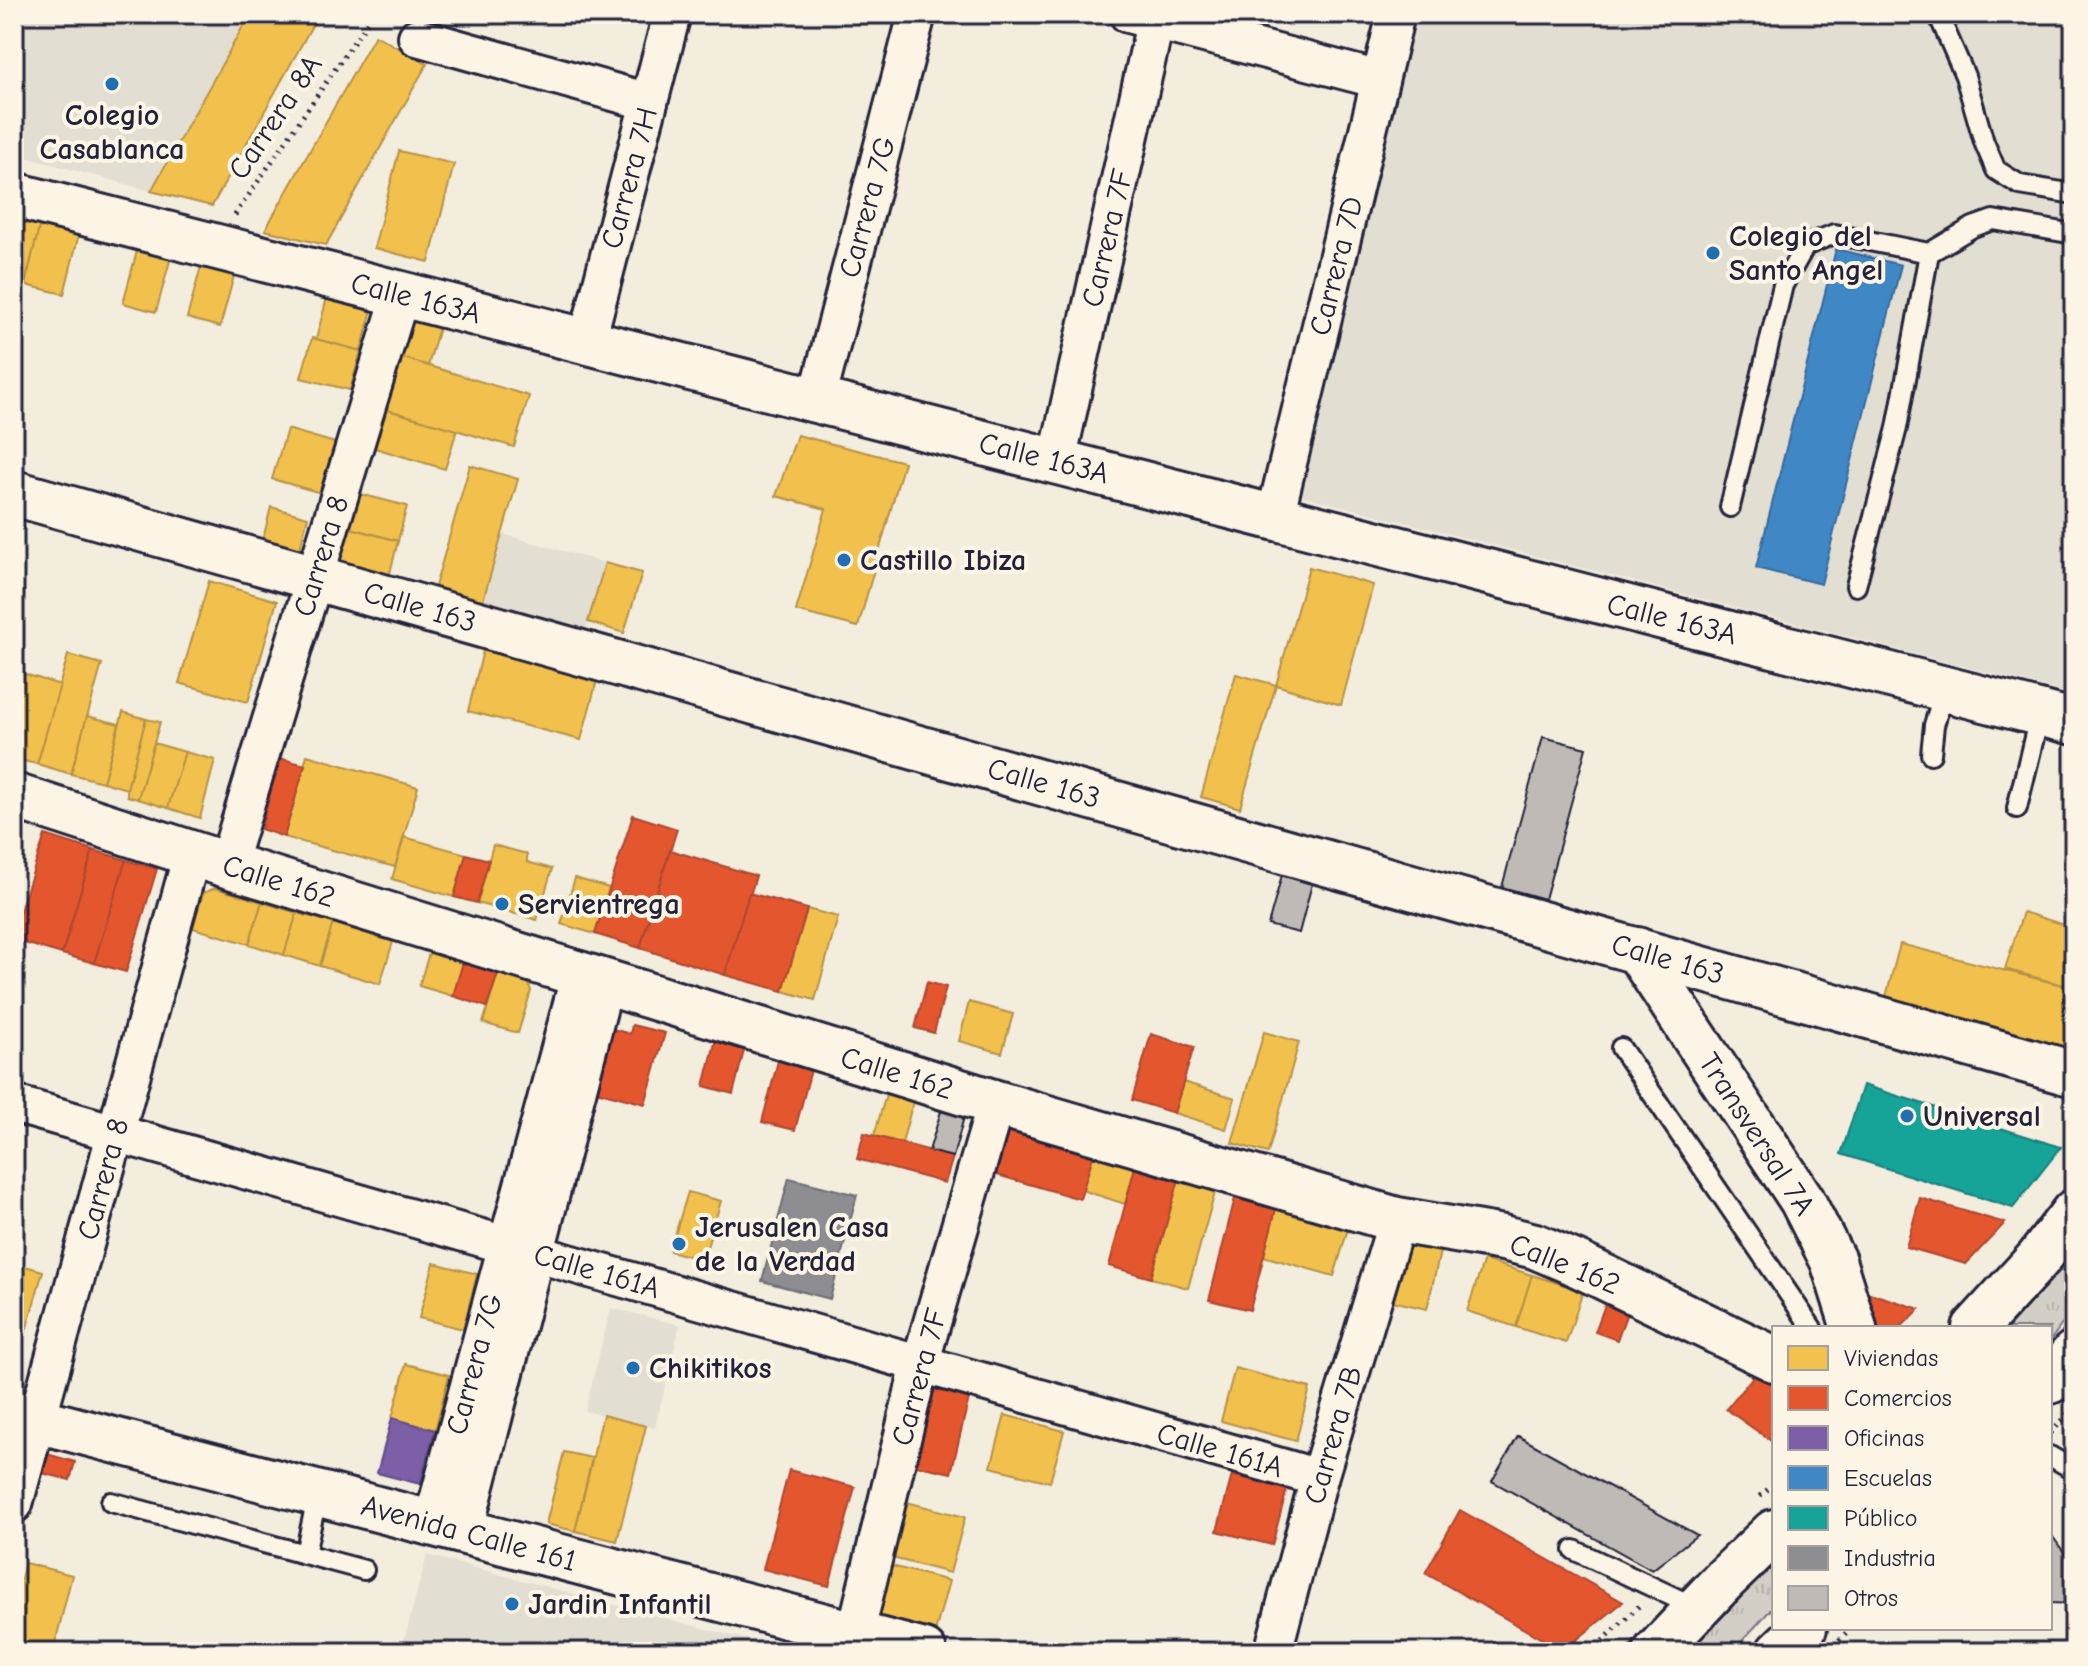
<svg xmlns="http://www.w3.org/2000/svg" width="2088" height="1666" font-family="'Comic Neue',sans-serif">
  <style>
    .built { fill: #e3ded2 }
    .grass { fill: url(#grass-tufts); stroke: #7b7880; stroke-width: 2 }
    .homes { fill: #f2c14e; stroke: #b49148; stroke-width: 2 }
    .shops { fill: #e4572e; stroke: #aa4732; stroke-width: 2 }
    .offices { fill: #7b5ea7; stroke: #604c87; stroke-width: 2 }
    .schools { fill: #3f88c5; stroke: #36699c; stroke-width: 2 }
    .public { fill: #17a398; stroke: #1a7c7c; stroke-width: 2 }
    .industry { fill: #8d8d92; stroke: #6d6d78; stroke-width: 2 }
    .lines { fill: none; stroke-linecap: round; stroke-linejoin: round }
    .stream { stroke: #75727b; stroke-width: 9 }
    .building { fill: #bfbab6; stroke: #22223b; stroke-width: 2 }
    .service-casing { stroke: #22223b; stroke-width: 24 }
    .minor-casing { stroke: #22223b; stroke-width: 42 }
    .tertiary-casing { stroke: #22223b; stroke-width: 50 }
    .secondary-casing { stroke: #22223b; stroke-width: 50 }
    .primary-casing { stroke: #22223b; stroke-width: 50 }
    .path { stroke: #22223b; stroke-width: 5; stroke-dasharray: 2 6; stroke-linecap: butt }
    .service { stroke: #fcf5e5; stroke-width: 18 }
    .minor { stroke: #fcf5e5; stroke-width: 36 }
    .tertiary { stroke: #fcf5e5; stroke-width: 44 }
    .secondary { stroke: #fcf5e5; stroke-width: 44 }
    .primary { stroke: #fcf5e5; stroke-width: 44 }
    .poi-dot { fill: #1f6fb2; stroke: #fcf5e5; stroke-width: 3 }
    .labels { text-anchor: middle; stroke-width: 8; stroke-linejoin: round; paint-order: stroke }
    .poi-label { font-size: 30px; font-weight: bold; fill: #22223b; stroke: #fcf5e5; text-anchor: start }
    .street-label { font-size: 30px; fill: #22223b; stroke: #fcf5e5 }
  </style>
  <defs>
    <pattern id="grass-tufts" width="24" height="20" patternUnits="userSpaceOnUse" patternTransform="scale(2)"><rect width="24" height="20" fill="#d4cfc6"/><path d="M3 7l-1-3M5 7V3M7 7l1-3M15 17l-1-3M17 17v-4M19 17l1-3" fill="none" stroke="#b6b1ab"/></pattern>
  </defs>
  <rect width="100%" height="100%" fill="#f3edde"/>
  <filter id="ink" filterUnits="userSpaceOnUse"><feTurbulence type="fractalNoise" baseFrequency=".0125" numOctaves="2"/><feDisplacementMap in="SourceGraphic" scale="16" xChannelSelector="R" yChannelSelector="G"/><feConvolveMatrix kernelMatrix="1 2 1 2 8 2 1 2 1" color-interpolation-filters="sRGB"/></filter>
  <g filter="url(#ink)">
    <g class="built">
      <path d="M14,14H250L151,191L14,154Z"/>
      <path d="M1414,14H2074V695L1291,493Z"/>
      <path d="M503,534L605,563L585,633L482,604Z"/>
      <path d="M611,1308L680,1325L655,1428L585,1411Z"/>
      <path d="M427,1555L793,1652H401Z"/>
    </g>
    <g class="grass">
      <path d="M2074,1253V1307L2050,1341V1328H2008Z"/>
      <path d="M1774,1564V1606L1732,1652H1684Z"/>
    </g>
    <g class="homes">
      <path d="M250,14H294L313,24L212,206L151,191Z"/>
      <path d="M375,35L427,64L326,245L265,230Z"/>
      <path d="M399,151L454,164L429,262L374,248Z"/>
      <path d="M14,210L42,216L25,285L14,282Z"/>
      <path d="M42,216L81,226L64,294L25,285Z"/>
      <path d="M138,247L171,257L156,312L123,303Z"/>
      <path d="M202,263L235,272L220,327L187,318Z"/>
      <path d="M328,294L373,306L361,351L316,339Z"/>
      <path d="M416,317L440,324L428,366L393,355L401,326Z"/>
      <path d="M312,338L361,351L350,390L301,378Z"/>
      <path d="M393,355L529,396L514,447L377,407Z"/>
      <path d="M377,407L457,430L445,469L365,445Z"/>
      <path d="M287,429L335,443L321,493L272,479Z"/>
      <path d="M797,435L904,462L858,627L796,611L826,509L776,496Z"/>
      <path d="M470,465L518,479L482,604L434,590Z"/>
      <path d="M356,493L407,506L398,541L347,527Z"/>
      <path d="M271,507L308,517L299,552L262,543Z"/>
      <path d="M347,527L398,541L389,577L338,564Z"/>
      <path d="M605,563L642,573L624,633L588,622Z"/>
      <path d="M1309,567L1373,585L1341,705L1276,685Z"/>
      <path d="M209,581L277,601L248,702L179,683Z"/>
      <path d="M485,643L599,673L581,740L468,711Z"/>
      <path d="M68,655L102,664L71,774L37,764Z"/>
      <path d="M18,672L60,685L37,764L14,759V686Z"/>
      <path d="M1236,674L1276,685L1240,808L1201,797Z"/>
      <path d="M123,712L146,719L127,789L103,782Z"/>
      <path d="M87,716L119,724L103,782L71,774Z"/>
      <path d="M146,719L160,722L138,799L127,796V789Z"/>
      <path d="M154,743L185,752L168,808L138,799Z"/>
      <path d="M185,752L215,760L200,818L168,808Z"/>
      <path d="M307,755L418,787L395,867L284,837Z"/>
      <path d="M404,837L466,854L454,897L392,879Z"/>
      <path d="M493,845L527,854V862L552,869L537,920L477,903Z"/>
      <path d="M575,878L609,888L595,934L561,924Z"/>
      <path d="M215,888L262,902L249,944L193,928L203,893Z"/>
      <path d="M262,902L297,913L284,955L249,944Z"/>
      <path d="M807,909L838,917L815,1000L783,991Z"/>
      <path d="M2023,912L2074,928V988L2005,969Z"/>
      <path d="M297,913L333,923L320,966L284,955Z"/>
      <path d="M333,923L393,942L380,984L320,966Z"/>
      <path d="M1900,944L2074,988V1062L1884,1004Z"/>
      <path d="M430,950L464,959L453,996L419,986Z"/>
      <path d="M499,970L527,979L531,991L518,1033L483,1023Z"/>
      <path d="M969,1002L1013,1014L1002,1053L959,1041Z"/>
      <path d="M1264,1032L1299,1042L1268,1153L1232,1143Z"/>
      <path d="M1183,1082L1235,1098L1226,1129L1174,1113Z"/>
      <path d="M887,1091L914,1098L902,1143L874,1136Z"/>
      <path d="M1093,1156L1135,1167L1125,1204L1082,1190Z"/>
      <path d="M1179,1179L1216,1189L1188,1288L1151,1278Z"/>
      <path d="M688,1192L721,1201L703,1260L670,1251Z"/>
      <path d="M1276,1209L1348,1229L1334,1276L1263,1256Z"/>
      <path d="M1401,1243L1440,1252L1427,1309L1388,1300Z"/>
      <path d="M1484,1260L1532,1275L1516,1327L1467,1311Z"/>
      <path d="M14,1263L43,1271L15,1370H14Z"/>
      <path d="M434,1263L477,1274L463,1329L419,1318Z"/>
      <path d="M1532,1275L1583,1291L1566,1343L1516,1327Z"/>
      <path d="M406,1364L449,1375L435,1430L392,1418Z"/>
      <path d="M1235,1368L1310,1388L1296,1441L1221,1421Z"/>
      <path d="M603,1415L646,1426L617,1541L575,1531Z"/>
      <path d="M1005,1415L1064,1431L1050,1482L991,1467Z"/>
      <path d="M564,1452L592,1458L575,1531L546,1524Z"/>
      <path d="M895,1499L965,1517L950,1573L881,1555Z"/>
      <path d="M25,1563L72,1575L53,1652H14V1606Z"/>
      <path d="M880,1563L949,1581L934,1636L865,1618Z"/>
    </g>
    <g class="shops">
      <path d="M279,758L305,765L284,837L261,829Z"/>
      <path d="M633,815L677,829L640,948L595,934Z"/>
      <path d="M45,835L93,850L62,954L14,940V929Z"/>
      <path d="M93,850L126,860L94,963L62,954Z"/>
      <path d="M670,850L756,876L725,975L640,948Z"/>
      <path d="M466,854L489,860L477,903L454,897Z"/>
      <path d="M126,860L157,869L126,972L94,963Z"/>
      <path d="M749,893L807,909L783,991L725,975Z"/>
      <path d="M464,959L499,970L487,1007L453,996Z"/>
      <path d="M927,982L946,987L934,1033L915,1028Z"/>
      <path d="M632,1025L665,1033L645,1104L596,1091L613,1029L630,1034Z"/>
      <path d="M1151,1034L1194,1047L1174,1113L1132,1100Z"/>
      <path d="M716,1039L745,1047L733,1094L704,1086Z"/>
      <path d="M779,1057L812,1066L795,1130L762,1122Z"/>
      <path d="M1000,1128L1093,1156L1080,1199L987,1172Z"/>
      <path d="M864,1133L953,1157L945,1183L857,1159Z"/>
      <path d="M1135,1167L1179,1179L1151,1278L1109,1266Z"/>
      <path d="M1235,1198L1276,1209L1250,1310L1209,1300Z"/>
      <path d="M1920,1198L2005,1223L1966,1264L1906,1247Z"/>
      <path d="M1863,1291L1920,1309L1900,1328H1872Z"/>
      <path d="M1606,1302L1628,1310L1617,1340L1595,1332Z"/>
      <path d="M1756,1373L1774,1382V1443L1726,1409Z"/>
      <path d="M929,1388L969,1398L951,1473L911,1464Z"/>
      <path d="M47,1454L75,1462L70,1480L42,1473Z"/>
      <path d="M789,1470L855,1487L829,1586L763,1569Z"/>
      <path d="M1232,1475L1287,1489L1272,1545L1217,1531Z"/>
      <path d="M1460,1510L1623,1602L1563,1651L1425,1573Z"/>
    </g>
    <path class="offices" d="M392,1418L435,1430L420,1484L377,1473Z"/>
    <path class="schools" d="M1836,249L1901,265L1821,584L1756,568Z"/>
    <path class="public" d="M1863,1085L2061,1147L2013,1208L1841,1154Z"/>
    <path class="industry" d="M789,1178L857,1195L830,1299L762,1281Z"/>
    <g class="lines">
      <g class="stream">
        <path d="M1675,1600L1704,1571"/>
        <path d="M1629,1652L1644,1635"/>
      </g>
    </g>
    <g class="building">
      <path d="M1543,737L1586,748L1545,899L1502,887Z"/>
      <path d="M1282,875L1312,884L1299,933L1268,925Z"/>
      <path d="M941,1111L964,1117L953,1157L929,1151Z"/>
      <path d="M1518,1436L1697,1535L1652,1570L1492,1481Z"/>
      <path d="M2050,1533L2074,1566V1604L2050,1603Z"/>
    </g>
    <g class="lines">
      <g class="service-casing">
        <g id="service">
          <path d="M1938,14L1965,76L1984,142L1996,170L2020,185L2074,194"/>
          <path d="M1730,507L1783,285L1805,246L1834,234L1929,253"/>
          <path d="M1856,586L1897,428L1929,253L1973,227L1993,220L2074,234"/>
          <path d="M1931,754L1934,725L1945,689"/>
          <path d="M2017,808L2040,713"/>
          <path d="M1621,1048L1812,1328"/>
          <path d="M2050,1456L2074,1470"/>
          <path d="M111,1502L364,1570"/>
          <path d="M1574,1550L1697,1608"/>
          <path d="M305,1554L318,1493"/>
        </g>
      </g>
      <g class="minor-casing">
        <g id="minor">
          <path d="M1128,14L1380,80"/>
          <path d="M417,37L649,102"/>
          <path d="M587,341L672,14"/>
          <path d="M817,400L917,14"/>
          <path d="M1057,461L1157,14"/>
          <path d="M1275,517L1396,14"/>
          <path d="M227,865L401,294"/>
          <path d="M14,1104L1319,1478"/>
          <path d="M14,1504L192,854"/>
          <path d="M432,1523L580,974"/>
          <path d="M464,1532L605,983"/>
          <path d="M851,1652L920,1364L996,1103"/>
          <path d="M1273,1652L1319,1478L1397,1220"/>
        </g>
      </g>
      <g class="tertiary-casing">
        <g id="tertiary">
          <path d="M14,493L2074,1074"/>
          <path d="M14,796L227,865L996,1103L1397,1220L1503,1238L1535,1246L1575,1263L1774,1359"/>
          <path d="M1637,950L1802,1200L1833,1261L1854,1328"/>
        </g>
      </g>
      <g class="secondary-casing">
        <g id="secondary">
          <path d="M14,195L2074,722"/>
          <path d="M14,1414L924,1652"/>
        </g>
      </g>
      <g class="primary-casing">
        <g id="primary">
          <path d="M1975,1328L2039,1258L2074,1212"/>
          <path d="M2050,1381L2074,1353"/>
          <path d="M1656,1652L1725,1579L1774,1532"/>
          <path d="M1779,1652L1804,1628"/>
        </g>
      </g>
      <g class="path">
        <path d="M235,215L373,14"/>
        <path d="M2074,1135L2071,1141L2074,1142"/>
        <path d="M2051,1433L2068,1414"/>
        <path d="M1760,1496L1774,1484"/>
        <path d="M1839,1640L1851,1628"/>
        <path d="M1591,1652L1640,1605"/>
      </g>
      <use href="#service" class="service"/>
      <use href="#minor" class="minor"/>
      <use href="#tertiary" class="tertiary"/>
      <use href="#secondary" class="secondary"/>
      <use href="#primary" class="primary"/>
    </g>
  </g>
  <g class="poi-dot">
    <circle cx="112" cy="84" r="8"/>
    <circle cx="1713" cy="253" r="8"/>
    <circle cx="844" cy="560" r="8"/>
    <circle cx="502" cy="904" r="8"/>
    <circle cx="1907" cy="1116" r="8"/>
    <circle cx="679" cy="1244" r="8"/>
    <circle cx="633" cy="1368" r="8"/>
    <circle cx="512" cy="1604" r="8"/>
  </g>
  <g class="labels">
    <g class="poi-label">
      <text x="112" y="125" text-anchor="middle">Colegio<tspan x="112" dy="34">Casablanca</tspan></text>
      <text x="1729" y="246">Colegio del<tspan x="1729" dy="34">Santo Angel</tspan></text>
      <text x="860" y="570">Castillo Ibiza</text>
      <text x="518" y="914">Servientrega</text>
      <text x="1923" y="1126">Universal</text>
      <text x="695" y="1237">Jerusalen Casa<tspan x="695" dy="34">de la Verdad</tspan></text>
      <text x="649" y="1378">Chikitikos</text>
      <text x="528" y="1614">Jardin Infantil</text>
    </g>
    <g class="street-label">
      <text transform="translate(275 117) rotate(-56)" y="10">Carrera 8A</text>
      <text transform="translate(629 178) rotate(-75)" y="10">Carrera 7H</text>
      <text transform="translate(867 207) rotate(-75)" y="10">Carrera 7G</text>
      <text transform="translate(1107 238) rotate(-77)" y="10">Carrera 7F</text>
      <text transform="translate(1336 266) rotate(-76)" y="10">Carrera 7D</text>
      <text transform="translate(416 298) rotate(14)" y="10">Calle 163A</text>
      <text transform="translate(1044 458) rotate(14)" y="10">Calle 163A</text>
      <text transform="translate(321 556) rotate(-73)" y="10">Carrera 8</text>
      <text transform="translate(420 607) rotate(16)" y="10">Calle 163</text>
      <text transform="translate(1672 619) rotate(14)" y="10">Calle 163A</text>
      <text transform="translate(1044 783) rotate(16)" y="10">Calle 163</text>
      <text transform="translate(279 881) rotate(17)" y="10">Calle 162</text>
      <text transform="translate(1668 959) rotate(16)" y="10">Calle 163</text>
      <text transform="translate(897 1073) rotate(17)" y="10">Calle 162</text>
      <text transform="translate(1757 1134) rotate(57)" y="10">Transversal 7A</text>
      <text transform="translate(103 1179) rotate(-75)" y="10">Carrera 8</text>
      <text transform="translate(1565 1264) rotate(22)" y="10">Calle 162</text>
      <text transform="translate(597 1271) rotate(16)" y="10">Calle 161A</text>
      <text transform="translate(474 1364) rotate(-75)" y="10">Carrera 7G</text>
      <text transform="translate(919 1377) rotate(-75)" y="10">Carrera 7F</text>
      <text transform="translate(1333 1435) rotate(-74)" y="10">Carrera 7B</text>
      <text transform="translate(1220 1450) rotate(16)" y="10">Calle 161A</text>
      <text transform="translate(469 1533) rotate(15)" y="10">Avenida Calle 161</text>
    </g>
  </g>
  <rect width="2088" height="1666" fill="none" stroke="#fcf5e5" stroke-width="48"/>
  <rect x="24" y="24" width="2040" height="1618" fill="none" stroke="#22223b" stroke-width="3" filter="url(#ink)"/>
  <rect x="1772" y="1326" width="280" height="304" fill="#fcf5e5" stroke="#a5a1a1" stroke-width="2"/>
  <rect x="1788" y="1346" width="40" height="24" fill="#f2c14e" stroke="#a5a1a1" stroke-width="2"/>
  <text x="1844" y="1366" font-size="24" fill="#22223b">Viviendas</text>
  <rect x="1788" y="1386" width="40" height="24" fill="#e4572e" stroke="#a5a1a1" stroke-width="2"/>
  <text x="1844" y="1406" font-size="24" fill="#22223b">Comercios</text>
  <rect x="1788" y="1426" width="40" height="24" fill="#7b5ea7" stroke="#a5a1a1" stroke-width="2"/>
  <text x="1844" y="1446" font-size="24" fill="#22223b">Oficinas</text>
  <rect x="1788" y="1466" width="40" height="24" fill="#3f88c5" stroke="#a5a1a1" stroke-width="2"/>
  <text x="1844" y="1486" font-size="24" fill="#22223b">Escuelas</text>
  <rect x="1788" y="1506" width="40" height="24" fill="#17a398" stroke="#a5a1a1" stroke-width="2"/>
  <text x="1844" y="1526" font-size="24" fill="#22223b">Público</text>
  <rect x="1788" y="1546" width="40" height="24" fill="#8d8d92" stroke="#a5a1a1" stroke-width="2"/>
  <text x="1844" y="1566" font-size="24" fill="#22223b">Industria</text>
  <rect x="1788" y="1586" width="40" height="24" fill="#bfbab6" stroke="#a5a1a1" stroke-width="2"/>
  <text x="1844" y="1606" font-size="24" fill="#22223b">Otros</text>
</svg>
